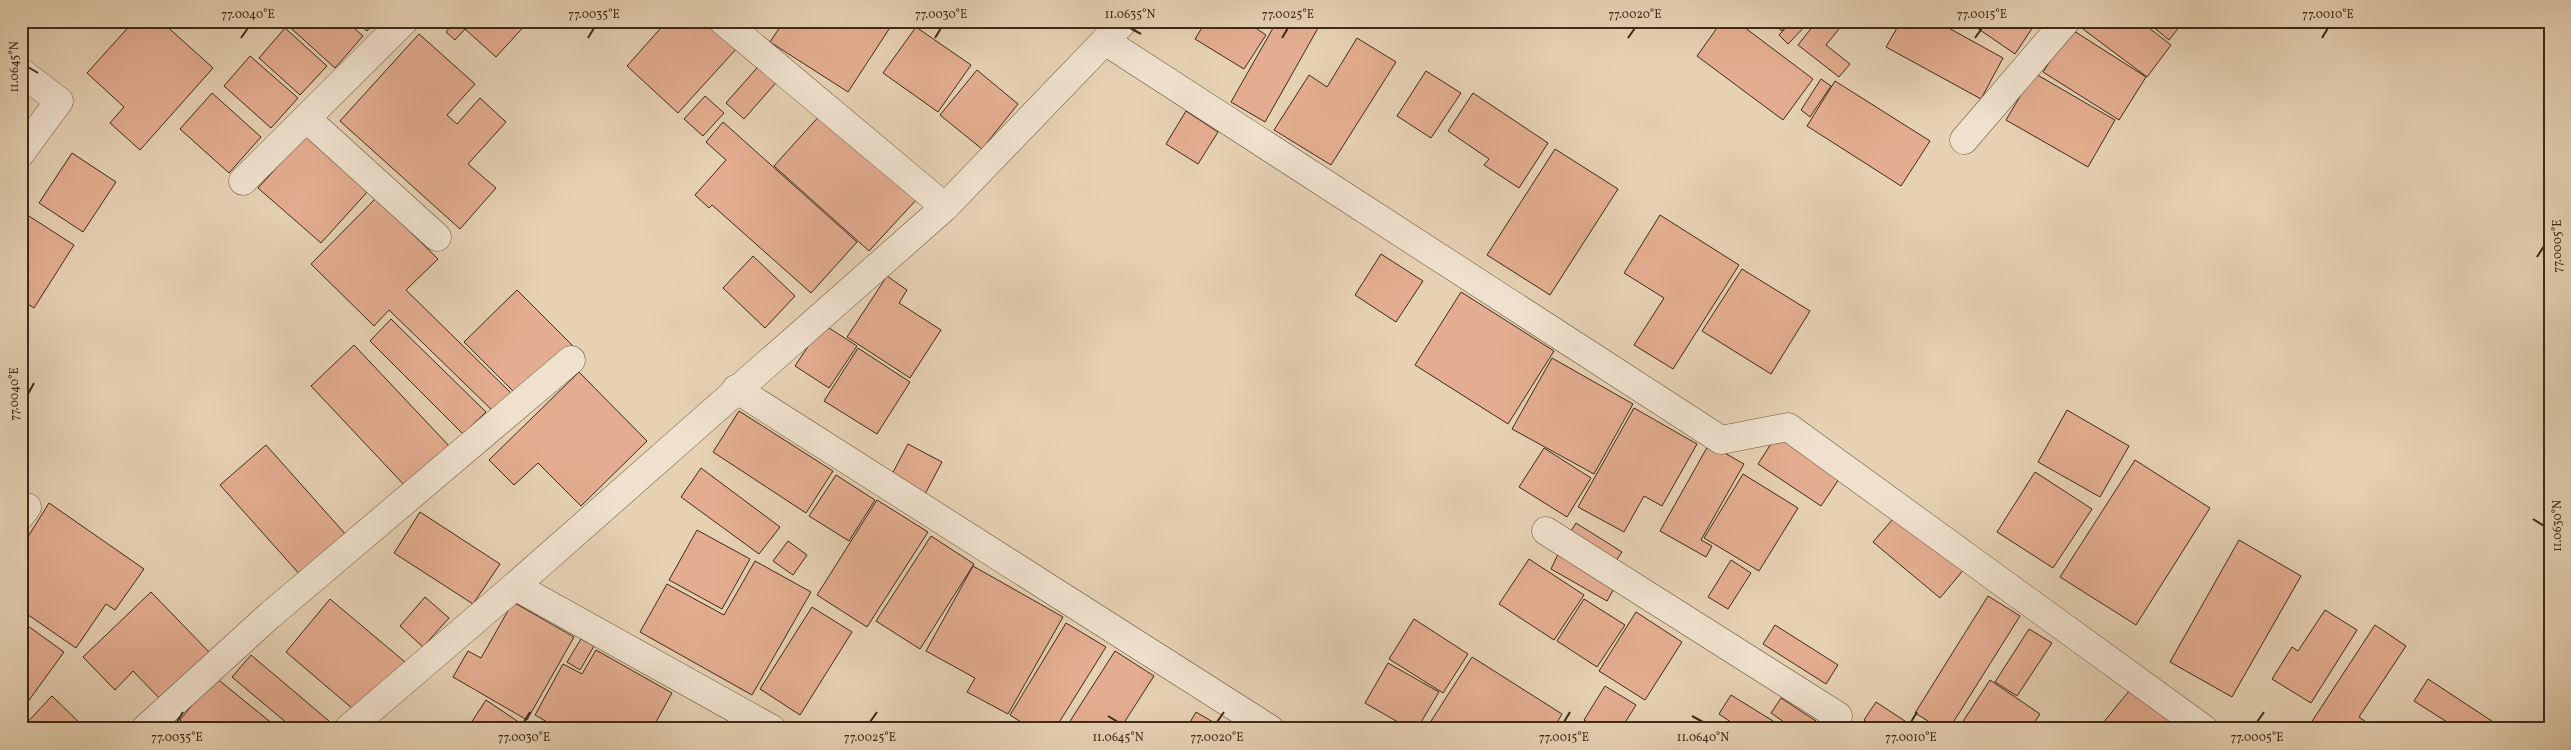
<svg xmlns="http://www.w3.org/2000/svg" width="2571" height="750" font-family="Vollkorn,serif">
  <style>
    .building { fill: #e4ad91; stroke: #3e2b16 }
    .lines { fill: none; stroke-linecap: round; stroke-linejoin: round }
    .minor-casing { stroke: #68543d; stroke-width: 29 }
    .minor { stroke: #efe1ce; stroke-width: 28 }
    .ticks { fill: none; stroke: #3e2b16; stroke-width: 2 }
    .neatline { fill: none; stroke: #3e2b16; stroke-width: 2 }
    .ticks-label { font-size: 12px; text-anchor: middle; fill: #3e2b16 }
  </style>
  <rect width="100%" height="100%" fill="#e6d1b3"/>
  <filter id="stains"><feTurbulence type="fractalNoise" baseFrequency=".004" numOctaves="4"/><feColorMatrix values="0 0 0 0 .2 0 0 0 0 .09 0 0 0 0 .02 0 0 0 .5 -.17"/></filter>
  <radialGradient id="worn" r=".72"><stop offset=".6" stop-color="#630" stop-opacity="0"/><stop offset="1" stop-color="#630" stop-opacity=".3"/></radialGradient>
  <g class="building">
    <path d="M134,21H161L213,68L140,150L110,123L124,107L87,73Z"/>
    <path d="M283,21H346L363,36L335,68Z"/>
    <path d="M355,21H376L367,31Z"/>
    <path d="M455,21H529L496,57L465,29L455,40L446,32Z"/>
    <path d="M667,21H707L737,48L678,113L627,66Z"/>
    <path d="M784,21H891L893,23L848,92L770,42Z"/>
    <path d="M1206,21H1245L1266,35L1244,69L1195,39Z"/>
    <path d="M1277,21H1322L1265,122L1231,102Z"/>
    <path d="M1665,21H1677L1671,27Z"/>
    <path d="M1722,21H1736L1813,79L1783,120L1697,56Z"/>
    <path d="M1769,21H1789L1782,31Z"/>
    <path d="M1792,21H1810L1788,44L1779,35Z"/>
    <path d="M1817,21H1839L1843,24L1826,45L1850,64L1839,77L1798,45Z"/>
    <path d="M1901,21H1936L2003,58L1981,99L1886,47Z"/>
    <path d="M1967,21H2037L2015,54Z"/>
    <path d="M2083,21H2140L2171,45L2147,77L2079,26Z"/>
    <path d="M2146,21H2184L2169,40Z"/>
    <path d="M916,27L971,65L938,112L883,73Z"/>
    <path d="M285,28L327,66L300,95L259,58Z"/>
    <path d="M2071,29L2146,77L2119,120L2043,72Z"/>
    <path d="M419,34L475,84L447,115L457,124L480,98L506,122L468,164L496,188L460,229L340,121Z"/>
    <path d="M1357,38L1396,62L1331,165L1274,130L1309,75L1327,87Z"/>
    <path d="M250,56L298,98L271,128L224,86Z"/>
    <path d="M763,61L781,77L744,119L726,103Z"/>
    <path d="M977,70L1018,104L982,149L940,115Z"/>
    <path d="M1426,71L1461,93L1431,138L1397,116Z"/>
    <path d="M2034,73L2115,120L2088,167L2006,120Z"/>
    <path d="M1821,79L1831,86L1810,117L1801,110Z"/>
    <path d="M1835,81L1930,141L1901,186L1807,126Z"/>
    <path d="M212,93L261,137L229,173L180,129Z"/>
    <path d="M1473,93L1548,143L1519,188L1484,165L1489,159L1448,131Z"/>
    <path d="M705,96L724,113L703,136L684,119Z"/>
    <path d="M1186,111L1218,132L1198,164L1166,144Z"/>
    <path d="M822,113L917,199L869,251L774,166Z"/>
    <path d="M723,122L857,242L811,293L712,205L709,208L695,195L726,160L706,142Z"/>
    <path d="M307,134L369,190L321,243L258,188Z"/>
    <path d="M1555,149L1618,189L1550,295L1487,255Z"/>
    <path d="M72,153L116,182L83,232L39,203Z"/>
    <path d="M376,198L438,259L406,290L515,397L497,415L389,310L374,326L311,264Z"/>
    <path d="M21,211L74,245L34,308L21,300Z"/>
    <path d="M1660,215L1739,265L1673,369L1634,345L1664,298L1624,273Z"/>
    <path d="M1381,254L1423,281L1396,322L1355,295Z"/>
    <path d="M753,256L795,296L765,328L723,288Z"/>
    <path d="M1742,269L1810,311L1771,374L1702,331Z"/>
    <path d="M887,276L907,290L899,303L941,330L910,378L847,337Z"/>
    <path d="M517,290L573,346L520,398L464,342Z"/>
    <path d="M1461,292L1554,351L1508,424L1415,365Z"/>
    <path d="M391,319L486,412L463,434L370,341Z"/>
    <path d="M823,324L857,346L829,388L795,366Z"/>
    <path d="M354,345L451,448L407,488L311,386Z"/>
    <path d="M858,348L910,382L877,434L824,401Z"/>
    <path d="M1552,358L1633,404L1594,474L1512,429Z"/>
    <path d="M579,372L647,441L581,506L538,463L514,485L489,460Z"/>
    <path d="M1634,408L1697,444L1662,506L1644,496L1624,532L1578,507Z"/>
    <path d="M2067,410L2129,446L2100,497L2038,462Z"/>
    <path d="M739,411L833,471L806,513L713,452Z"/>
    <path d="M1778,433L1841,476L1821,506L1758,464Z"/>
    <path d="M908,444L942,462L925,494L891,476Z"/>
    <path d="M1709,444L1744,464L1701,540L1712,546L1706,557L1660,531Z"/>
    <path d="M266,445L348,537L302,577L220,485Z"/>
    <path d="M1544,448L1591,478L1567,517L1519,487Z"/>
    <path d="M2135,460L2210,508L2136,625L2060,577Z"/>
    <path d="M701,468L780,527L759,554L681,497Z"/>
    <path d="M2035,472L2092,509L2053,568L1997,532Z"/>
    <path d="M1743,474L1798,508L1759,571L1704,538Z"/>
    <path d="M836,475L875,500L849,541L809,516Z"/>
    <path d="M21,486L27,490L21,499Z"/>
    <path d="M877,500L928,532L867,627L817,595Z"/>
    <path d="M49,503L144,569L115,610L106,604L76,648L21,610V548Z"/>
    <path d="M420,512L500,564L473,604L394,553Z"/>
    <path d="M1899,512L1965,568L1940,598L1873,542Z"/>
    <path d="M1576,523L1622,552L1613,565L1568,536Z"/>
    <path d="M697,530L750,559L722,609L669,580Z"/>
    <path d="M931,536L974,564L920,649L876,621Z"/>
    <path d="M2239,540L2301,576L2232,697L2170,662Z"/>
    <path d="M788,541L807,555L793,575L773,561Z"/>
    <path d="M1559,552L1617,583L1607,601L1551,569Z"/>
    <path d="M1529,559L1584,595L1554,640L1499,604Z"/>
    <path d="M1731,560L1751,573L1728,609L1708,597Z"/>
    <path d="M755,561L811,592L752,695L640,632L667,584L724,615Z"/>
    <path d="M973,566L1063,617L1008,714L967,692L975,678L926,651Z"/>
    <path d="M151,592L210,653L161,700L133,671L115,690L83,657Z"/>
    <path d="M1988,596L2020,616L1949,729H1941L1915,713Z"/>
    <path d="M425,597L449,618L423,647L400,626Z"/>
    <path d="M330,599L405,662L360,715L286,652Z"/>
    <path d="M1584,599L1625,625L1597,667L1557,641Z"/>
    <path d="M513,602L574,637L527,720L453,677L468,651L481,658Z"/>
    <path d="M812,607L852,632L800,715L760,689Z"/>
    <path d="M2325,610L2357,630L2311,703L2272,679L2292,647L2298,651Z"/>
    <path d="M1636,612L1682,642L1645,700L1599,671Z"/>
    <path d="M1414,619L1468,654L1443,693L1389,659Z"/>
    <path d="M21,621L64,652L27,703L21,699Z"/>
    <path d="M1066,623L1106,647L1055,729H1032L1010,715Z"/>
    <path d="M1775,625L1838,665L1826,684L1763,644Z"/>
    <path d="M2375,625L2406,646L2359,717L2370,725L2367,729H2307Z"/>
    <path d="M2029,629L2052,643L2017,696L1995,682Z"/>
    <path d="M581,639L594,646L580,670L567,662Z"/>
    <path d="M596,650L672,693L652,729H594L588,725L586,729H559L535,715L563,664L582,674Z"/>
    <path d="M1115,651L1154,676L1120,729H1065Z"/>
    <path d="M251,655L329,721L323,729H294L232,677Z"/>
    <path d="M1472,657L1562,714L1553,729H1426Z"/>
    <path d="M1388,663L1439,692L1417,729H1410L1365,703Z"/>
    <path d="M215,677L279,729H190L180,720Z"/>
    <path d="M2428,679L2504,729H2458L2414,701Z"/>
    <path d="M1990,680L2040,714L2030,729H1958Z"/>
    <path d="M2134,685L2173,717L2164,729H2098Z"/>
    <path d="M1605,686L1636,705L1621,729H1599L1584,720Z"/>
    <path d="M1731,695L1786,729H1741L1719,714Z"/>
    <path d="M52,696L86,729H21Z"/>
    <path d="M1781,698L1816,721L1812,729H1794L1771,713Z"/>
    <path d="M486,700L529,729H467Z"/>
    <path d="M1876,702L1917,729H1876L1864,720Z"/>
    <path d="M1196,712L1225,729H1186Z"/>
    <path d="M2405,721L2417,729H2400Z"/>
    <path d="M730,723L740,729H727Z"/>
    <path d="M1626,724L1634,729H1623Z"/>
  </g>
  <g class="lines">
    <g class="minor-casing">
      <g id="minor">
        <path d="M723,21L945,207L1124,21"/>
        <path d="M1105,41L1721,440L1788,427L2204,729"/>
        <path d="M21,72L59,101L21,153"/>
        <path d="M306,118L437,237"/>
        <path d="M1964,140L2066,21"/>
        <path d="M243,181L404,21"/>
        <path d="M736,389L1270,729"/>
        <path d="M21,515L27,507"/>
        <path d="M1546,531L1838,716L1830,729"/>
        <path d="M515,586L772,729"/>
        <path d="M145,729L269,616L571,360"/>
        <path d="M348,729L515,586L945,207"/>
      </g>
    </g>
    <use href="#minor" class="minor"/>
  </g>
  <path class="ticks" d="M1130,28L1141,34M241,38L248,28M588,38L594,28M935,38L941,28M1282,38L1288,28M1628,38L1635,28M1975,38L1982,28M2322,38L2328,28M28,67L38,73M2537,257L2544,246M28,394L34,383M2533,519L2544,526M1108,716L1118,722M1692,716L1703,722M177,722L183,712M524,722L530,712M870,722L877,712M1217,722L1224,712M1564,722L1570,712M1911,722L1917,712M2257,722L2264,712"/>
  <rect width="2571" height="750" fill="none" stroke="#e6d1b3" stroke-width="55"/>
  <rect x="28" y="28" width="2516" height="694" class="neatline"/>
  <g class="ticks-label">
    <text x="248" y="18">77.0040°E</text>
    <text x="594" y="18">77.0035°E</text>
    <text x="941" y="18">77.0030°E</text>
    <text x="1130" y="18">11.0635°N</text>
    <text x="1288" y="18">77.0025°E</text>
    <text x="1635" y="18">77.0020°E</text>
    <text x="1982" y="18">77.0015°E</text>
    <text x="2328" y="18">77.0010°E</text>
    <text transform="translate(14 67) rotate(-90)" y="4">11.0645°N</text>
    <text transform="translate(2557 246) rotate(-90)" y="4">77.0005°E</text>
    <text transform="translate(14 394) rotate(-90)" y="4">77.0040°E</text>
    <text transform="translate(2557 526) rotate(-90)" y="4">11.0630°N</text>
    <text x="177" y="741">77.0035°E</text>
    <text x="524" y="741">77.0030°E</text>
    <text x="870" y="741">77.0025°E</text>
    <text x="1118" y="741">11.0645°N</text>
    <text x="1217" y="741">77.0020°E</text>
    <text x="1564" y="741">77.0015°E</text>
    <text x="1703" y="741">11.0640°N</text>
    <text x="1911" y="741">77.0010°E</text>
    <text x="2257" y="741">77.0005°E</text>
  </g>
  <rect width="100%" height="100%" filter="url(#stains)"/>
  <rect width="100%" height="100%" fill="url(#worn)"/>
</svg>
